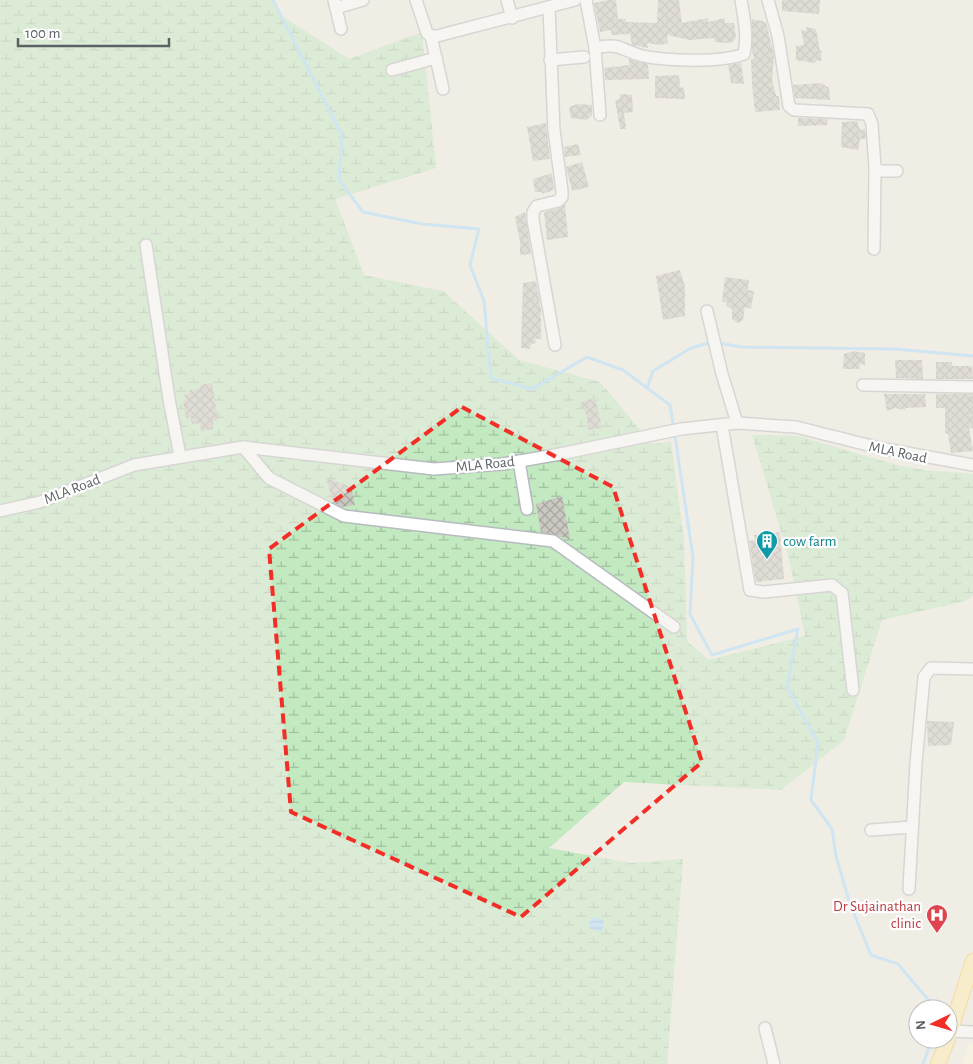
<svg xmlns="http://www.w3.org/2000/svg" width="973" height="1064" font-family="'Alegreya Sans',sans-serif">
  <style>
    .commercial { fill: #fff5db }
    .wetland { fill: url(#wetland-marsh) }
    .water { fill: url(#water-rules) }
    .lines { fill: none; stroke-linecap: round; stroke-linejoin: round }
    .stream { stroke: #a6dcff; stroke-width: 3 }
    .building { fill: url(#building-cross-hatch) }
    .minor-casing { stroke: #b7bbbf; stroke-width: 14 }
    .major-casing { stroke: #fac454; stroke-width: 16 }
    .minor { stroke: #fff; stroke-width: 11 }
    .major { stroke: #ffedab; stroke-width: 14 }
    .marked { fill: none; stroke: #f42d27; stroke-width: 4; stroke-dasharray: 10 6; stroke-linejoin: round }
    .labels { text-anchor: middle; stroke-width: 4.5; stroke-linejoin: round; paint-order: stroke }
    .street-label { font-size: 15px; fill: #5c6166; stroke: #fff }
    .culture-label { font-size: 15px; fill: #0d838f; stroke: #fff; text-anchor: start }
    .health-label { font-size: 15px; fill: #be3a42; stroke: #fff; text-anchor: end }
  </style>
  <defs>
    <pattern id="wetland-marsh" width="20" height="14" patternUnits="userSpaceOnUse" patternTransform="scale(1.25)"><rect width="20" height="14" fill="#c2e9c0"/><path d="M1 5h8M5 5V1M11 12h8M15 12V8" fill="none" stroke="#a1c0a0"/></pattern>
    <pattern id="water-rules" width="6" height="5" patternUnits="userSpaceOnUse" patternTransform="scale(1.25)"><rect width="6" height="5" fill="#a6dcff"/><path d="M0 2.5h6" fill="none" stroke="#8ab6d2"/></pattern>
    <pattern id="building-cross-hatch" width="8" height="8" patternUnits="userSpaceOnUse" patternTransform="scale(1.25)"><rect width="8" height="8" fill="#cbc8c2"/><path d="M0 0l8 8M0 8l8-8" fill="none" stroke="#a8a6a1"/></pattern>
  </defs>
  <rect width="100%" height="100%" fill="#f0ede5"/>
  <path class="commercial" d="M969,1043L973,1044V1064H963Z"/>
  <path class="wetland" d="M0,0H271L282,16L349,59L422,32L436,168L335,199L364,275L443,291L519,360L600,382L652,444L671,442L684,540L687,641L709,660L805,636L788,555L752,435L798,436L897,465L924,470L973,474V595L966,601L882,620L844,740L781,790L624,782L549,848L631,863L683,859L667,1064H0Z"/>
  <path class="water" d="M591,917L604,920L602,933L589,928Z"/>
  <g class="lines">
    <g class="stream">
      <path d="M273,0L342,135L339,180L363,212L422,224L479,229L470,265L484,301L491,378L532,389L587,357L623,370L670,405L673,424"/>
      <path d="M718,343L742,347L895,349L973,356"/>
      <path d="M647,388L653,371L691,348L712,342"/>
      <path d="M675,436L693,557L690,614L712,655L798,629L787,687L818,743L811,800L832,829L836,856L850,904L871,955L898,964L936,1009"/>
      <path d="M923,1064L932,1039"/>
    </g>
  </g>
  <g class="building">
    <path d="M609,0H616L618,19H626V22L657,23L658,0H679L682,23L708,18V22L725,18V23H734L736,38L732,42L726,43L715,42L714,38L690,40L667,35L668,43L660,45L647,43L648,48L632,45L630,34L612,35L611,30L600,32L594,3Z"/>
    <path d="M782,0H820L819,14L782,11Z"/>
    <path d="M752,19L766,22L774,56L772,80L776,96H779L780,110L755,112L752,84L751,59L754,58L752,51Z"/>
    <path d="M806,27L816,29L820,51H822L821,61L817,60L815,63L796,60V46L804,45L801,30L806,31Z"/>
    <path d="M629,59L648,64L649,79L605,80L604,68L629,65Z"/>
    <path d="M741,63L744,84L731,83L728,65Z"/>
    <path d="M679,75L680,87L684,88L685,99L655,98V76Z"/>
    <path d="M821,83L829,88L830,100L795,98L793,85Z"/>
    <path d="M620,94L632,95L633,112L624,113L626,129H620L615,100L620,99Z"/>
    <path d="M577,104L592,105V116L586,120L571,118L569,107Z"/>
    <path d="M798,118L828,119L827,125L798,126Z"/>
    <path d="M857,121L860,130L865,129L866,139H860L858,150L841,147L842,122Z"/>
    <path d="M546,123L550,159L533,161L527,127Z"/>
    <path d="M578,144L581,155L565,157L564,147Z"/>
    <path d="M582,162L589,187L572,191L566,167Z"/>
    <path d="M552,173L554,190L542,194V192H535L533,179Z"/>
    <path d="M565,204L568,237L547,240L544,212L560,208Z"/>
    <path d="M525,212L531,254L520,255V242L515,217Z"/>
    <path d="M680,270L685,287V316L663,320L656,276Z"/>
    <path d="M725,277L749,280L748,290L754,291L751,309L745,307L743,320L738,323L732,319V309L726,306L727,302H722Z"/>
    <path d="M536,281L541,310V339H535L536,343L531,344L530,349L521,348L523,283Z"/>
    <path d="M854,351L865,353V365L860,364L859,369H843L844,354Z"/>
    <path d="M895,360H922L923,379L896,378Z"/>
    <path d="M936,362H952V366H972L973,379H936Z"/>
    <path d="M212,383L218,421H213V429L201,431L200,423L192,424L191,418H186L183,401L186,400L184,395L189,394V390L200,389V385Z"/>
    <path d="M884,394H925L926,407L905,408V410L895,408L887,411Z"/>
    <path d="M936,394H973V428H969L973,451L951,453L948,434L945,433V408H936Z"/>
    <path d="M595,398L602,428L588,430L587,416L580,403Z"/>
    <path d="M326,478L351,487L355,505L342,507L333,502Z"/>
    <path d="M562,496L570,539L541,532L536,504Z"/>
    <path d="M780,532L784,579L756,582L749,541L755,540L754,535Z"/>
    <path d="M927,721L954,722L951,745L928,746Z"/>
  </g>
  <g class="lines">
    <g class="minor-casing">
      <g id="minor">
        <path d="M334,0L341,29"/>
        <path d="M416,0L427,33L431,36H437L575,0"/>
        <path d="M507,0L512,18"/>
        <path d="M586,0L595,48L600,115"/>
        <path d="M768,0L778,36L789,106L794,110L868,114L872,124L875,168L881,171H897"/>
        <path d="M549,7L554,130L562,191V197L558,201L537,206L533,212V220L555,345"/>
        <path d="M336,8L363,0"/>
        <path d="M431,36L443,89"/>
        <path d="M595,48C622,42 621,51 643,56C667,61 721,63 744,54C748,36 744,18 741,0"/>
        <path d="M550,60L584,57"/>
        <path d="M392,70L436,58"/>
        <path d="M146,245L169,399L180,456"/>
        <path d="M874,249L875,168"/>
        <path d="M707,311L722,374L737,423"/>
        <path d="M863,385L973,387"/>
        <path d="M722,425L750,590L764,592L832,585L842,593L853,690"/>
        <path d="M243,447L269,478L344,516L553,541L674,627"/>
        <path d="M519,461L527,509"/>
        <path d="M0,511L40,502L134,465L243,447L434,469L503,464L560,454L681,429L737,423L796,427L880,448L973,465"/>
        <path d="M871,830L912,827"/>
        <path d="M909,889L916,763L924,677L931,668L973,669"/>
        <path d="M765,1028L774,1064"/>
        <path d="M951,1031L973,1032"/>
      </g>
    </g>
    <g class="major-casing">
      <g id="major">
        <path d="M948,1038L973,961"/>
        <path d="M938,1064L948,1039"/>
      </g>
    </g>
    <use href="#minor" class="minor"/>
    <use href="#major" class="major"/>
  </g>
  <path d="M0 0H973V1064H0ZM462,407L613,487L702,762L521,917L291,812L269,549Z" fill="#f0ede5" fill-opacity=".55" fill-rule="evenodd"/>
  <path class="marked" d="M462,407L613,487L702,762L521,917L291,812L269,549Z"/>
  <defs>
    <g id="building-pin" transform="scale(1.125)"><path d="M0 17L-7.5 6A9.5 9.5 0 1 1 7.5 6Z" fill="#0f9aa8" stroke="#fff"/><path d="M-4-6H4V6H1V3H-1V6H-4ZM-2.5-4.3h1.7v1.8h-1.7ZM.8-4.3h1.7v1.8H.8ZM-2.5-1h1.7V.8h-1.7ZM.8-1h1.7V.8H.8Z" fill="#fff"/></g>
    <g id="hospital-pin" transform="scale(1.125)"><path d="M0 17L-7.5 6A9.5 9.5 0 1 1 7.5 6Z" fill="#e0444e" stroke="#fff"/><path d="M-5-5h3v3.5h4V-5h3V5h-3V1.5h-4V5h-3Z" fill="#fff"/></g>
  </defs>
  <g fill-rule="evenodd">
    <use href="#building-pin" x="767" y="541"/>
    <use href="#hospital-pin" x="937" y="915"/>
  </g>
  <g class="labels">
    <g class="street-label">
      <text transform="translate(898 452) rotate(12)" y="5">MLA Road</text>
      <text transform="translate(485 464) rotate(-6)" y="5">MLA Road</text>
      <text transform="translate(72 489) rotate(-21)" y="5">MLA Road</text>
    </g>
    <g class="culture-label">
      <text x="783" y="546">cow farm</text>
    </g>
    <g class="health-label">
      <text x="921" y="911">Dr Sujainathan<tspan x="921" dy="17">clinic</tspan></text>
    </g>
  </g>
  <g transform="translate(933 1024) rotate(265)"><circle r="24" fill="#ffffff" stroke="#bec0c2"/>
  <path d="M0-4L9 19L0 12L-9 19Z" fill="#f42d27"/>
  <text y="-8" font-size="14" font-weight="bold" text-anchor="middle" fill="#5c6166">N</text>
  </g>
  <path d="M18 38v8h151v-8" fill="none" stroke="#5c6166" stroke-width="2.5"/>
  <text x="25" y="38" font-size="15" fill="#5c6166" stroke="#ffffff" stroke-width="4" paint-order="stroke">100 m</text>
</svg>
